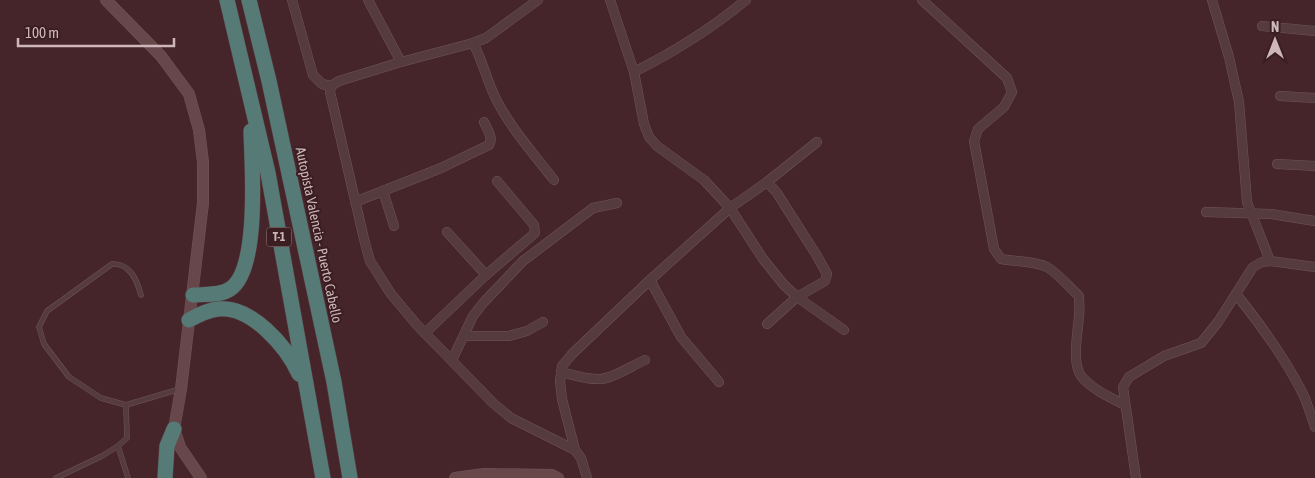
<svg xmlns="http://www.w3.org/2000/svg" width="1315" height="478" font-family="'Asap Condensed',sans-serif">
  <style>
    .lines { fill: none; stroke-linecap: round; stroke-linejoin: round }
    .lane-casing { stroke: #6f5559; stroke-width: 5.5 }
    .street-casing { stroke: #6f5559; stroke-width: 10 }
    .secondary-casing { stroke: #6f5559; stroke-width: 12 }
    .highway-casing { stroke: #5c4146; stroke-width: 16 }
    .lane { stroke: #553a3e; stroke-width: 4.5 }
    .street { stroke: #553a3e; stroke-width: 9 }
    .secondary { stroke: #68474b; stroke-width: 11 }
    .highway { stroke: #567b76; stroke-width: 15 }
    .labels { text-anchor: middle; stroke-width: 4; stroke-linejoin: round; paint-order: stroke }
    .shield { fill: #3a1e22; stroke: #a2898c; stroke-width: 1 }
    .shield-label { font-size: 12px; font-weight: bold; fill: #ceb7ba }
    .street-label { font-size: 14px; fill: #ceb7ba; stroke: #3a1e22 }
  </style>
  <rect width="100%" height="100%" fill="#45252a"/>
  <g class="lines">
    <g class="lane-casing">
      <g id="lane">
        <path d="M141,295C137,280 130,263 112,264L47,311L39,327L44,344L69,377L101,398L126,405L180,389"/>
        <path d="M126,405L127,438L118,446L128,478"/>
        <path d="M56,478L102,456L118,446"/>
      </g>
    </g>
    <g class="street-casing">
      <g id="street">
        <path d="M292,0L313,75L322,84L331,86"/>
        <path d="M368,0L401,62"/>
        <path d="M538,0L486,38L473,43L401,62L339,81L331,86L330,92L364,239L370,261L391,294L417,325L493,403L511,418L575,450"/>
        <path d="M610,0L634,72L644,124L649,137L657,146L704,180L730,208L763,259L784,285L797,297L825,281L827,274L817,256L777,193L767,182"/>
        <path d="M922,0L1007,78L1012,92L1004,107L978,129L974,141L994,249L1001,259C1015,262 1033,260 1047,267C1059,274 1069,287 1079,296C1079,303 1080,309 1079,316C1078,331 1071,365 1082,377C1093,390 1110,397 1125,405"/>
        <path d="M1212,0L1229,57L1239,102L1247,202L1270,261"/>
        <path d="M1262,26L1315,31"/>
        <path d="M473,43C483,61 487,82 497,101C512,130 534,154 554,180"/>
        <path d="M634,72C674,52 711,29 746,0"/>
        <path d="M1280,96L1315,98"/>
        <path d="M1277,164L1315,166"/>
        <path d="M383,191L394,226"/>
        <path d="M355,202L441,168L489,145C494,138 487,129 484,122"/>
        <path d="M1206,212L1271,214L1315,221"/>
        <path d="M447,232L486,275"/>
        <path d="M650,280L681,337L719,382"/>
        <path d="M1236,294C1261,325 1285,358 1303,394C1308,405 1311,416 1315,427"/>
        <path d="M767,324L797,297L844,330"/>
        <path d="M425,333L486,275L535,233L534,225L497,181"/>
        <path d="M464,336H509L527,331L543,322"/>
        <path d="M452,360L473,316L484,302L523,261L593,208L617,203"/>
        <path d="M561,372C574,375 588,380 601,379C614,378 633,365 645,360"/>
        <path d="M587,478L581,458L575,450L562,399L560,381L562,366L572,354L650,280L730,208L767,182L817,142"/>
        <path d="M1136,478L1123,387L1129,377L1164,356L1201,343L1218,322L1253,267L1262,262L1270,261L1315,267"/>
      </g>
    </g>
    <g class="secondary-casing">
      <g id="secondary">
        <path d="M106,0L161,56L189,94L199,130L203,162V203L181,389L174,429L180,447L201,478"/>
        <path d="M455,478L484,474L552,475L558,478"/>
      </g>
    </g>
    <g class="highway-casing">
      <g id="highway">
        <path d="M227,0L268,173L323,478"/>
        <path d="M249,0L269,81L334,382L350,478"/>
        <path d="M193,295C205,294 220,296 230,289C260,270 252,164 251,131"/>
        <path d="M189,320C198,315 208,310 218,309C251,305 287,347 299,374"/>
        <path d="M165,478L167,446L174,429"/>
      </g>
    </g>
    <use href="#lane" class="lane"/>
    <use href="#street" class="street"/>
    <use href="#secondary" class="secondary"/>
    <use href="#highway" class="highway"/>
  </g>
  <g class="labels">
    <rect class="shield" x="266.5" y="227.5" width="25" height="19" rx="4"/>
    <g class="shield-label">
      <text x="279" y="241">T-1</text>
    </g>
    <g class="street-label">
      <text transform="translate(319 235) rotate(78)" y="5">Autopista Valencia - Puerto Cabello</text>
    </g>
  </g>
  <g transform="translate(1275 40)" stroke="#3a1e22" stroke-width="4" paint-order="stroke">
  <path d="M0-4L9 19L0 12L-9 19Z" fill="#ceb7ba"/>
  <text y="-8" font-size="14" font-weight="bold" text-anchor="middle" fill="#ceb7ba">N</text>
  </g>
  <path d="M18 38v8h156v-8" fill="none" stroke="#ceb7ba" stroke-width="2.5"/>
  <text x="25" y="38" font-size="15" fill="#ceb7ba" stroke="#3a1e22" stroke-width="4" paint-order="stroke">100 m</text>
</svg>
